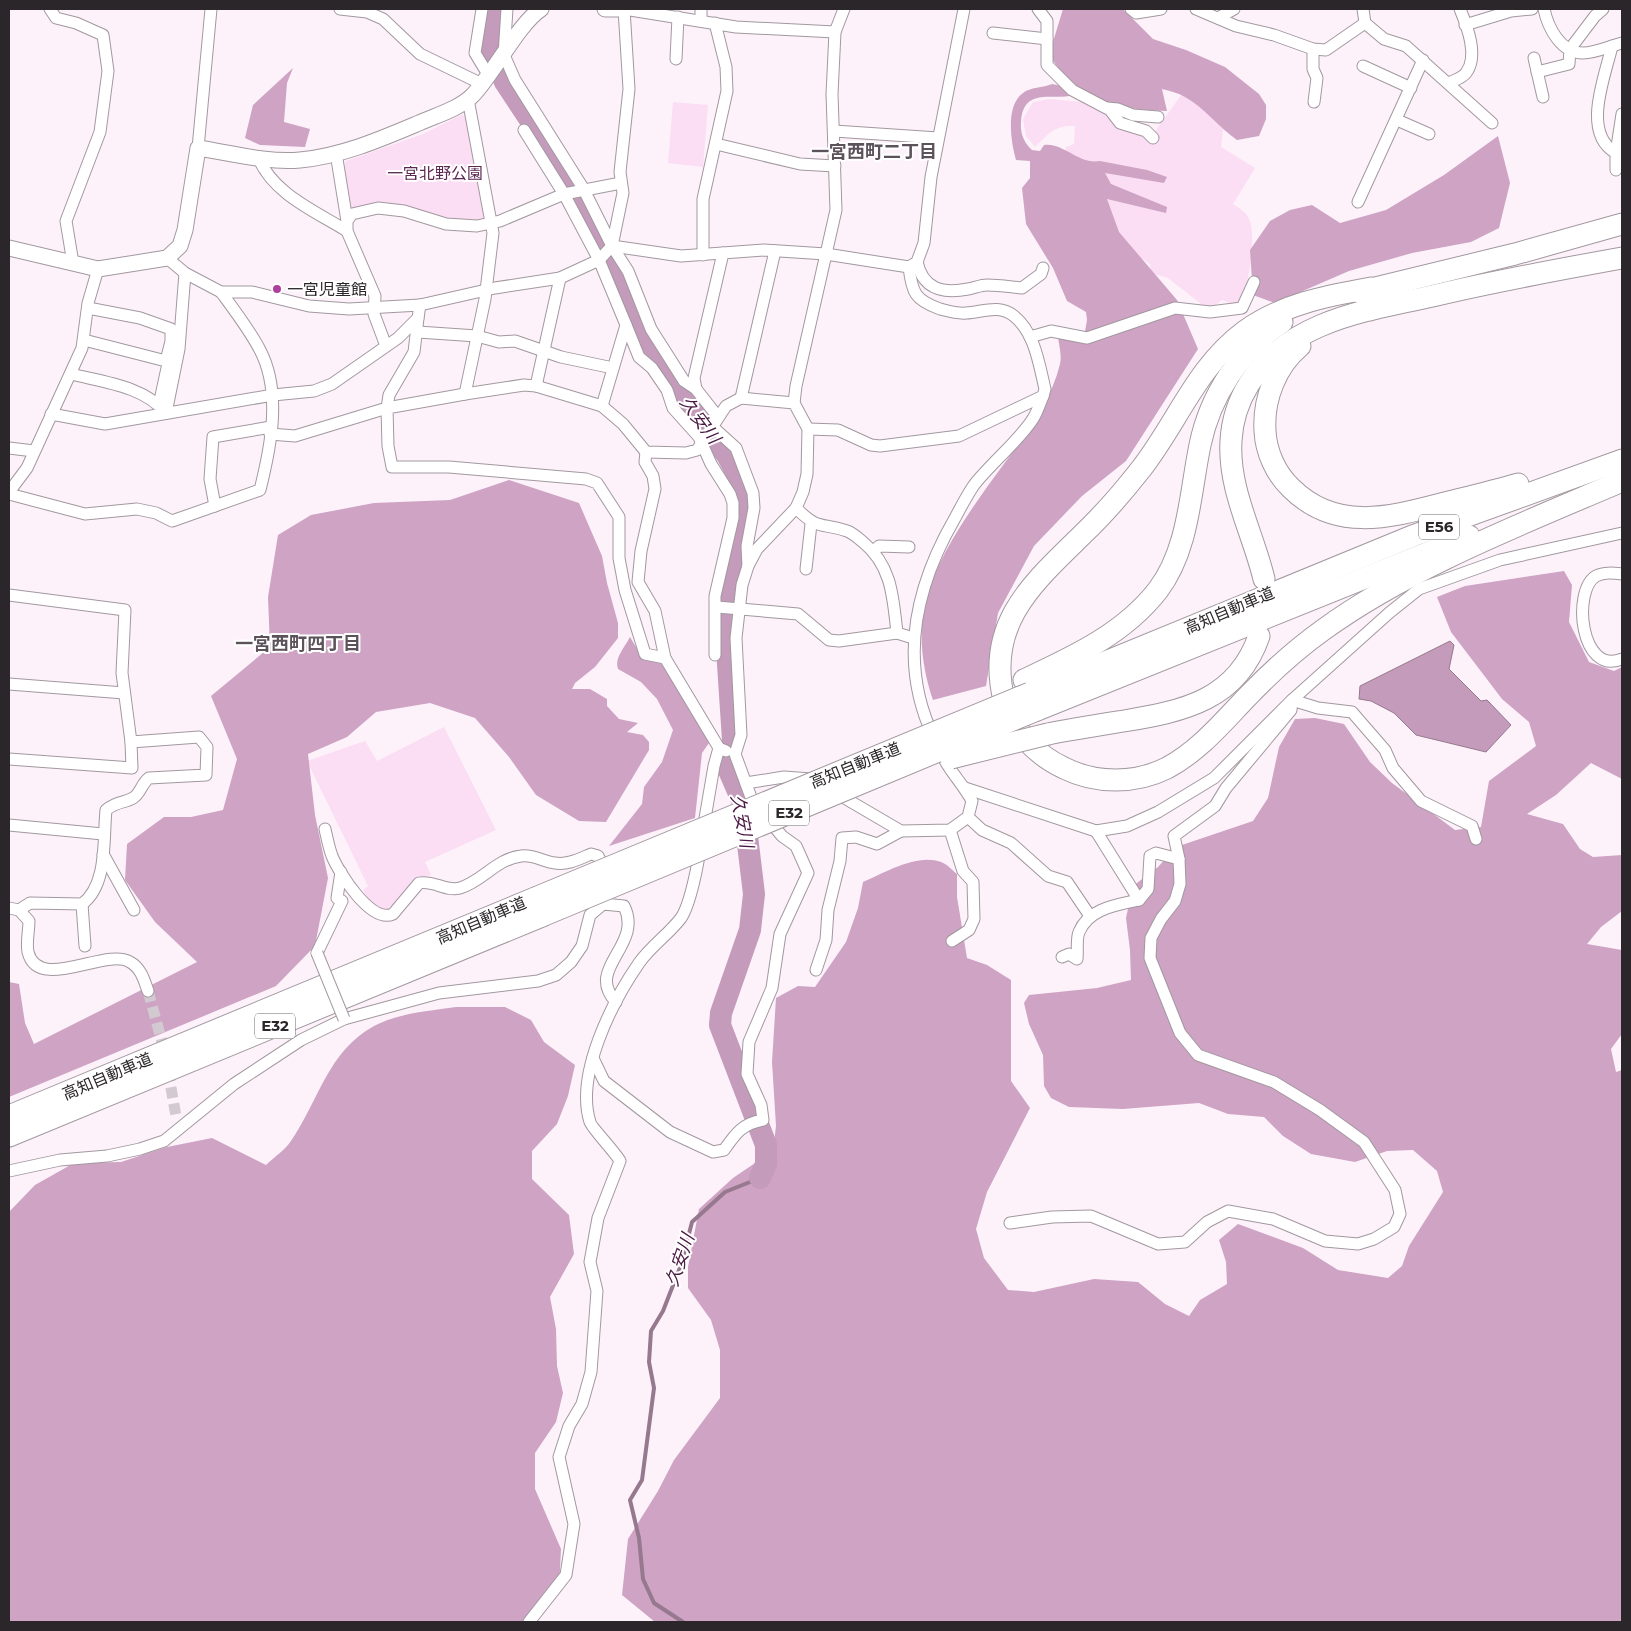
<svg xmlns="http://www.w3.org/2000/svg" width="1631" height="1631" font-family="Montserrat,'Noto Sans JP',sans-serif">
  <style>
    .green { fill: #fbddf4 }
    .forest { fill: #cea3c4 }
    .water { fill: #c59bbb; stroke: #96788f }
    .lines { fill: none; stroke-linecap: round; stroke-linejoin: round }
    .stream { stroke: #96788f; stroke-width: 4 }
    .river { stroke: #c59bbb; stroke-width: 22 }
    .minor-tunnel { stroke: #d3c9d0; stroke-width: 11; stroke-dasharray: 11 5.5; stroke-linecap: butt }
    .minor-casing { stroke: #a2989f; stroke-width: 13 }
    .tertiary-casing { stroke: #a2989f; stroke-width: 17 }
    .motorway-casing { stroke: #a2989f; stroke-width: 23 }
    .minor { stroke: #fff; stroke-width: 11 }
    .tertiary { stroke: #fff; stroke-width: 15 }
    .motorway { stroke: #fff; stroke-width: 21 }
    .minor-bridge-casing { stroke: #a2989f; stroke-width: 13; stroke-linecap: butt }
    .motorway-bridge-casing { stroke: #a2989f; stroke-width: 23; stroke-linecap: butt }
    .minor-bridge { stroke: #fff; stroke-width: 11 }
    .motorway-bridge { stroke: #fff; stroke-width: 21 }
    .poi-dot { fill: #ae3f9c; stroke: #fff; stroke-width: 2 }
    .labels { text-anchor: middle; stroke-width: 4; stroke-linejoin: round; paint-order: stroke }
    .shield { fill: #fff; stroke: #6a6769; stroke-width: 1 }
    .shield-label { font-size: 15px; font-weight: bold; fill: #2a2629 }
    .park-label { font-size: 16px; fill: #5b2751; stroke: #fff }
    .poi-label { font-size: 16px; fill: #2a2629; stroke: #fff; text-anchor: start }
    .street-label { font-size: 16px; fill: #2a2629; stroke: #fff }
    .neighbourhood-label { font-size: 18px; font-weight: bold; fill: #5c535a; stroke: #fff }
    .water-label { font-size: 18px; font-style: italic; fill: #4c1944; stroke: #fff }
  </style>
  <rect width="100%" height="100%" fill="#fdf2fa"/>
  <g class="green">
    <path d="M1184,91L1224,122L1221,147L1255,168L1233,204C1237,207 1246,212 1248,217C1258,233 1248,292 1238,306L1222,300L1209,310L1168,278L1151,273L1150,264L1124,247L1108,216L1107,183L1065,156L1066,147L1074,144L1075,126C1055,125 1049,133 1035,147L1026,136L1023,119L1033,102L1050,99L1092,103L1149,140Z"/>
    <path d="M673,102L708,105L703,167L668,163Z"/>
    <path d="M461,115L466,116L484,215L482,220C452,222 427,213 399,205L398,207L355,210L349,206L344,167L346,161L423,134Z"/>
    <path d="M444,727L496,830L425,862L431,875C404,880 404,904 381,911L373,908L363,890L368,886L307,761L365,741L377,761Z"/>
  </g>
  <g class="forest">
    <path d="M1063,9H1123L1153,39L1186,50L1225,67L1259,94L1266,105V119L1259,136L1237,140C1218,127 1205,108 1185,97C1178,93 1170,91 1162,89L1167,111C1133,110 1098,106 1071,83C1063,76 1056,64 1049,55Z"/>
    <path d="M293,68L287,83L284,122L310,129L305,147L260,145L245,138L253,105Z"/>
    <path d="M1052,84L1062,86L1073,95C1054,101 1023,86 1021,122C1020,133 1024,143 1032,150L1040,151L1044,145C1063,142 1079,165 1100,161L1147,170L1167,177L1164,183L1105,173L1111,184L1167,207L1166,213L1107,199L1119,232L1177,300L1198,349L1126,461L1082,496L1034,546L998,613L986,686L933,700C922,668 917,630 927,596C941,547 982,494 1012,453C1032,426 1052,397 1060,364C1062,356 1059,345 1058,337L1083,343L1087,320L1086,312L1067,301L1053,268L1026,224L1022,188L1030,178V161L1016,160C1011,142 1005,106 1023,93C1030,87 1043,88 1052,84Z"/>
    <path d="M1498,136L1510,183L1499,228L1471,242L1412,253L1349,271L1275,303L1253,295L1250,250L1270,221L1290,210L1312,205L1340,223L1386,210L1444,175Z"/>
    <path d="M509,480L579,503L602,556L607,583L618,623V638L595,667L575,683L572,689H590L607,699V706L619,719L638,723L627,732L643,735L649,742V750L606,822L579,821L536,795L509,757L475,718L430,703L376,712L347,737L308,754L315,815L328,878L315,946L276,986L9,1097V982L19,984L25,1023L34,1044L197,962L155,922L125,880L127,844L164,817H191L223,810L237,759L211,696L270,647L268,597L278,535L311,515L374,503L450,500Z"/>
    <path d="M1564,571L1572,585L1569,622L1589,662L1614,671L1622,667V779L1591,763L1556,795L1527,814L1563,824L1580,849L1593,857L1622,855V911L1601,927L1587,944L1622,950V1034L1611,1049L1616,1072L1622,1070V1622H655L622,1595L628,1539L658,1491L674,1460L720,1398V1350L711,1320L688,1288V1267L699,1209L733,1178L773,1151L776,1126L772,1062L776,998L798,986L815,987L846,942L858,908L863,882C884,873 917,853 941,862C947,864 952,870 957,874V897L967,958L987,965L1011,980V1081L1030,1108L987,1192L976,1229L984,1258L1008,1290L1034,1292L1094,1279L1138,1282L1165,1304L1189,1316L1200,1300L1227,1284L1226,1262L1219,1240L1238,1224L1303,1248L1338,1270L1388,1278L1402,1266L1409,1246L1443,1192L1437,1171L1413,1150L1387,1151L1355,1162L1311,1154L1283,1136L1264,1117L1228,1114L1199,1103L1123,1109L1069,1107L1051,1098L1044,1086L1043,1055L1029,1024L1024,1003L1029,995L1097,988L1131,980L1130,950L1126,918L1133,886L1158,867L1176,847L1253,821L1268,798L1279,747L1295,719L1315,718L1344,724L1370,762L1392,783L1455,830L1481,827L1489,781L1536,746L1529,722L1502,699L1451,632L1437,597L1465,586Z"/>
    <path d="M630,637L642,657L664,662L709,743L702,753L695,818L609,846L642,804L644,787L662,762L673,730L657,699L641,682L618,669C614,658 625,647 630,637Z"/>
    <path d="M456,1007H505L531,1020L544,1042L575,1065L568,1096L557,1124L532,1151V1179L569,1215L574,1254L550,1297L556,1329L557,1366L563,1393L556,1422L535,1453V1489L561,1549L559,1590L539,1614L537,1622H9V1212L35,1185L74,1163L121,1162L167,1147L212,1138L266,1165C274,1157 285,1150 291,1141C319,1100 328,1051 374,1026C398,1013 430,1011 456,1007Z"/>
  </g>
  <path class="water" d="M1450,641L1454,645L1449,669L1481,701L1487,700L1511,725L1486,752L1416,735L1394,713L1371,701L1359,699L1360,686Z"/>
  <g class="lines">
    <path class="stream" d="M683,1622L654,1603L643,1579L639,1538L630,1500L642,1480L654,1388L649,1362L651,1331L663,1311L681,1265L692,1222L725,1192L760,1178"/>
    <path class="river" d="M494,9L489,32L490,45L505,82L570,180L598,237L616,269L639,324L683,400L727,455L740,479L745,499L746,521L729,590L725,619L733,740L727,766L743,803L754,894L750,930L721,1013L720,1025L766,1145V1164L760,1178"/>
    <path class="minor-tunnel" d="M148,991L164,1049L176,1116"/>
    <g class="minor-casing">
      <g id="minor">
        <path d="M50,9L56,18L76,23L103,35L108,71L100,132L66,221L73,263"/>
        <path d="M340,9L367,12L383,19L420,54L482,84"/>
        <path d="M482,9L475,53L489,76"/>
        <path d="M507,9L504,55L515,80L583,188L612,246L628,271L651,329L684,381L696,389L718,417"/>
        <path d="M624,9L736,27L835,32"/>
        <path d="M701,9V21"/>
        <path d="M1038,9L1047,21V65L1072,90L1110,110L1120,123L1146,131L1153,138"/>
        <path d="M1131,9L1136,13L1161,9"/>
        <path d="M1196,9L1236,26L1274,35L1313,49L1326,50L1365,23L1384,39L1406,46L1492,123"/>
        <path d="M1363,9L1365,23"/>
        <path d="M1544,9C1548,28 1561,53 1583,53C1596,53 1610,46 1622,43"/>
        <path d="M1218,18L1234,9"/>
        <path d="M1465,25L1511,11L1532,9"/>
        <path d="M993,33L1047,39"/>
        <path d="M1612,46C1605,77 1581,133 1616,153"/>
        <path d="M1313,49V69L1317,78L1314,102"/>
        <path d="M1534,58L1543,97"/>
        <path d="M676,59L678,17"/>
        <path d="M1363,66L1411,88"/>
        <path d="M1537,72L1569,64L1570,49L1595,16L1603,9"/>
        <path d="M1449,83C1455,80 1462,78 1466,73C1479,56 1467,26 1460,9"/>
        <path d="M1107,108L1118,109L1133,115L1158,117"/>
        <path d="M1397,120L1429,134"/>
        <path d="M524,130L564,194L599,260L626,325L602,406"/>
        <path d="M834,131L938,138"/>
        <path d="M716,144L800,164L835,166"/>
        <path d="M198,148L211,9"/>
        <path d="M336,153L347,221"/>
        <path d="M258,157C273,194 315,211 347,231"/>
        <path d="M1616,170V153L1622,114"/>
        <path d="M1358,202L1423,60"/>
        <path d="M612,246L681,256L764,250L826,254L909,267L917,262L924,243L931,177L964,9"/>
        <path d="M703,255V199L727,91L726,67L715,23"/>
        <path d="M167,258L185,273L221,292H252L309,306L349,309L420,305L495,288L560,278L599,260L612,246L623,193L620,172L629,89L624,9"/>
        <path d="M917,262C923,289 942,294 968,289C974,288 981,285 987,285C999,285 1011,287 1022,288L1041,274L1043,268"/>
        <path d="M626,325L639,357L652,368L667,390L673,408L699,437L711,464L730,494L733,503V518L715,596V655"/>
        <path d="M418,332L477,336L499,342L515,341L561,357L613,368"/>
        <path d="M1030,337L1051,331L1087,338L1175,308L1210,312L1242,308L1254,282"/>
        <path d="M84,340L166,361L171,341V329L140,318L88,308"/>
        <path d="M386,346L374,314L375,296L347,231V221L352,214L378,208L404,211L446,224L477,226L500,221L564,194L621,183"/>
        <path d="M71,374C103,382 144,386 166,413"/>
        <path d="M536,386L560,278"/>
        <path d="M696,389L694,378L723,253"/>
        <path d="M465,394L485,299L493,233L468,99"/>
        <path d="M741,398L775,251"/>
        <path d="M794,403L796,386L836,210L832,94L835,32L844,9"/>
        <path d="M159,405L167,368"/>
        <path d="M166,413L179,349L185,273"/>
        <path d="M51,414L105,424L273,395L314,391L332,384L398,338L418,318L420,305"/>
        <path d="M714,428L736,448L753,493L754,508L747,546L748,566"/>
        <path d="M808,429L838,430L871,445L880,446L959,436L1043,396L1045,389C1039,364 1035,333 1014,316C999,304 983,312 966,313C958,314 948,311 940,309C915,300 912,293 909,267"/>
        <path d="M270,434L295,436L387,408L389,395L414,352L418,318"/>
        <path d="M9,448L34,451"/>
        <path d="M646,452L645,462L653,476L655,489L641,551L638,582L655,611L665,658L719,748L726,751"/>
        <path d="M9,492L27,468L82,348L88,303L98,269"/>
        <path d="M9,494L85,514L137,509L156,513L172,521L260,490C271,446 282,392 260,350C249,329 235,311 221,292"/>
        <path d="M215,506L210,479L213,437L271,427"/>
        <path d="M796,508C819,531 820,522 847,531C853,533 858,538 863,542C892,566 893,597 897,633L913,638"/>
        <path d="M873,552L879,546L909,547"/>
        <path d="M806,569L811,524"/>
        <path d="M1622,574C1613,573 1604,572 1596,576C1572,590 1580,676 1622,659"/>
        <path d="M9,595L125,610L122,673L131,742L132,768L9,759"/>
        <path d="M717,607L798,614L829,640L839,641L897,633"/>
        <path d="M9,684L124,693"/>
        <path d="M934,738C898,663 915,587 955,518C961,507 967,495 974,485C990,464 1022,438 1034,417C1038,410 1040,403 1043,396"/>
        <path d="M746,783L784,777L811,779"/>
        <path d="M965,788L1096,831L1127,826L1158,812L1214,778L1292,700L1389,613L1419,589L1500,560L1622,533"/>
        <path d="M836,793L901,831L950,830L968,817L972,801C963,784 950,772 942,755"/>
        <path d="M968,817L982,830L1011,843L1048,876L1067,882L1090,916"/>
        <path d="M9,825L103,834"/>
        <path d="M325,829C327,838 329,848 332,856C339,873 371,924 393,914L419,883C434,880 446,892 460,888C483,881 496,859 521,856C534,854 543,862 555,863C568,865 579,859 591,854L598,856L607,873"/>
        <path d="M703,830L714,766L719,748"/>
        <path d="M950,830L963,871L973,882L974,919L969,930L952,941"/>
        <path d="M103,854L134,910"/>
        <path d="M1179,859L1174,836L1215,806L1226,788L1291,710L1292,700L1318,708L1352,712L1385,750L1393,768L1421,801L1472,826L1476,839"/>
        <path d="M82,904L85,946"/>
        <path d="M9,908L19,910L29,921C29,930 26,943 28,952C38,993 106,947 130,962C141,968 144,980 148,991"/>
        <path d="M19,910L30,903L82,904C108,885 103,839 106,810C117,801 125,803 133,798C141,793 141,784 149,778L206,775L207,747L199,737L131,742"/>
        <path d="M317,953L342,901L337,898L341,872"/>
        <path d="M1062,957L1069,954L1077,959C1078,951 1076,939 1079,932C1089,908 1117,905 1139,900"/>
        <path d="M816,970L826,940L828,910L840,861L842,838L856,837L877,844L901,831"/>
        <path d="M593,1058L604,1081L670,1132L713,1152L724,1150C736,1133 742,1124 763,1120L761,1105L747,1074L749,1042L772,988L780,934L808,873L796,846L782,836L752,800L735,754L741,735L736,638L742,585L748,566L757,549L796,508L803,492L807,474L808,429L794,403L741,398L726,406L697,450L686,453L646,452L623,424L602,406L536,386L524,385L465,394L387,408L388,446L392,467H449L586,479L597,483L619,517V558L625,590L645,654L665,658"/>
        <path d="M9,1171L60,1160L107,1156L140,1149L164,1141L234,1084L301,1040L344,1019L439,993L538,981L556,975L571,962L582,946L590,915L603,904L624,906C644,946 584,968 616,1002"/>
        <path d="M1010,1223L1052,1217L1091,1216L1158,1244L1185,1242L1207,1222L1228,1211L1273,1219L1325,1241L1358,1244L1374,1239L1394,1227L1400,1214L1395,1190L1364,1142L1320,1110L1274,1082L1198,1055L1180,1033L1150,958L1151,938L1161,919L1175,901L1180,884L1179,859L1156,853L1150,856L1148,889L1139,900L1096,831"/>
        <path d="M529,1622L566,1575L574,1524L559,1457L569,1426L582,1404L591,1372L597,1291L590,1262L598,1218L620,1161C615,1152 591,1127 590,1122C575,1075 612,1002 639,963C651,946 669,934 681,918C690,905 698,865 700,848"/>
      </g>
    </g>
    <g class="tertiary-casing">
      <g id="tertiary">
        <path d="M605,9H624"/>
        <path d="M9,248L98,269L167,258L180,246L185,230L198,148C231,153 267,163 300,160C342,156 381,139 419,123C437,115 459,109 473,95C494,73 519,23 541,9"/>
      </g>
    </g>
    <g class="motorway-casing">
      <g id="motorway">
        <path d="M1371,288C1326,296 1283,304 1245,331C1197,366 1177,423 1141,469C1123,492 1104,514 1083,534C1034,582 985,623 1004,700C1012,730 1036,755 1064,768C1096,784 1135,784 1167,768C1199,751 1223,722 1247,697C1271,672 1295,650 1323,630C1408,568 1524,523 1622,481"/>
        <path d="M1359,292L1515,254L1622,224"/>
        <path d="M1300,346C1276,366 1263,399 1265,431C1266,452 1276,474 1291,488C1336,533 1391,517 1445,503C1469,497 1494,491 1518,484"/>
        <path d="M1264,579C1253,533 1228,489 1231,441C1232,421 1239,400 1249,384C1290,318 1372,310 1441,294C1501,280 1561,269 1622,258"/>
        <path d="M1024,680C1073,657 1124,634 1158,590C1189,549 1190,493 1200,445C1210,396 1240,350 1282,322"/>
        <path d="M1030,693L1415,535L1622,460"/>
        <path d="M1037,710L1469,536"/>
        <path d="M1048,734C1073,729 1099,725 1124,721C1184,711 1237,700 1259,636"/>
        <path d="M9,1116L535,898"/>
        <path d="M9,1136L542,916"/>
      </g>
    </g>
    <use href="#minor" class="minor"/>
    <use href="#tertiary" class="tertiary"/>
    <use href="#motorway" class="motorway"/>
    <g class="minor-bridge-casing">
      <path id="minor-bridge" d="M317,953L344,1019"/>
    </g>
    <g class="motorway-bridge-casing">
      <g id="motorway-bridge">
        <path d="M951,758L1048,734"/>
        <path d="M535,898L1030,693"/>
        <path d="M542,916L1037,710"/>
      </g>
    </g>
    <use href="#minor-bridge" class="minor-bridge"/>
    <use href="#motorway-bridge" class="motorway-bridge"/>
  </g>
  <circle class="poi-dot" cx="277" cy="289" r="5"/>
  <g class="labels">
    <g class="shield">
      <rect x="1419" y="514.5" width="40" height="25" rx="4"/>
      <rect x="769" y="800.5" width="40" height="25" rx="4"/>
      <rect x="255" y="1013.5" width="40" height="25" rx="4"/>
    </g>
    <g class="shield-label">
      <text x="1439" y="532">E56</text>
      <text x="789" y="818">E32</text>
      <text x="275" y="1031">E32</text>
    </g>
    <g class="park-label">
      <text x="435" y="179">一宮北野公園</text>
    </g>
    <g class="poi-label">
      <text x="287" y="295">一宮児童館</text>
    </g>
    <g class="street-label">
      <text transform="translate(1229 610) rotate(-23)" y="6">高知自動車道</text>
      <text transform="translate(855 765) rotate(-22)" y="6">高知自動車道</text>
      <text transform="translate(481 920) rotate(-23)" y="6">高知自動車道</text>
      <text transform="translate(107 1076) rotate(-23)" y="6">高知自動車道</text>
    </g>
    <g class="neighbourhood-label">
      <text x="874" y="158">一宮西町二丁目</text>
      <text x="298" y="650">一宮西町四丁目</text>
    </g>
    <g class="water-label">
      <text transform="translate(700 420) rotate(53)" y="6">久安川</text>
      <text transform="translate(742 821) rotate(79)" y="6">久安川</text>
      <text transform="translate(680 1260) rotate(-71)" y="6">久安川</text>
    </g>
  </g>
  <rect width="1631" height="1631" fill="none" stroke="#2a2629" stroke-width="20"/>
</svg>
